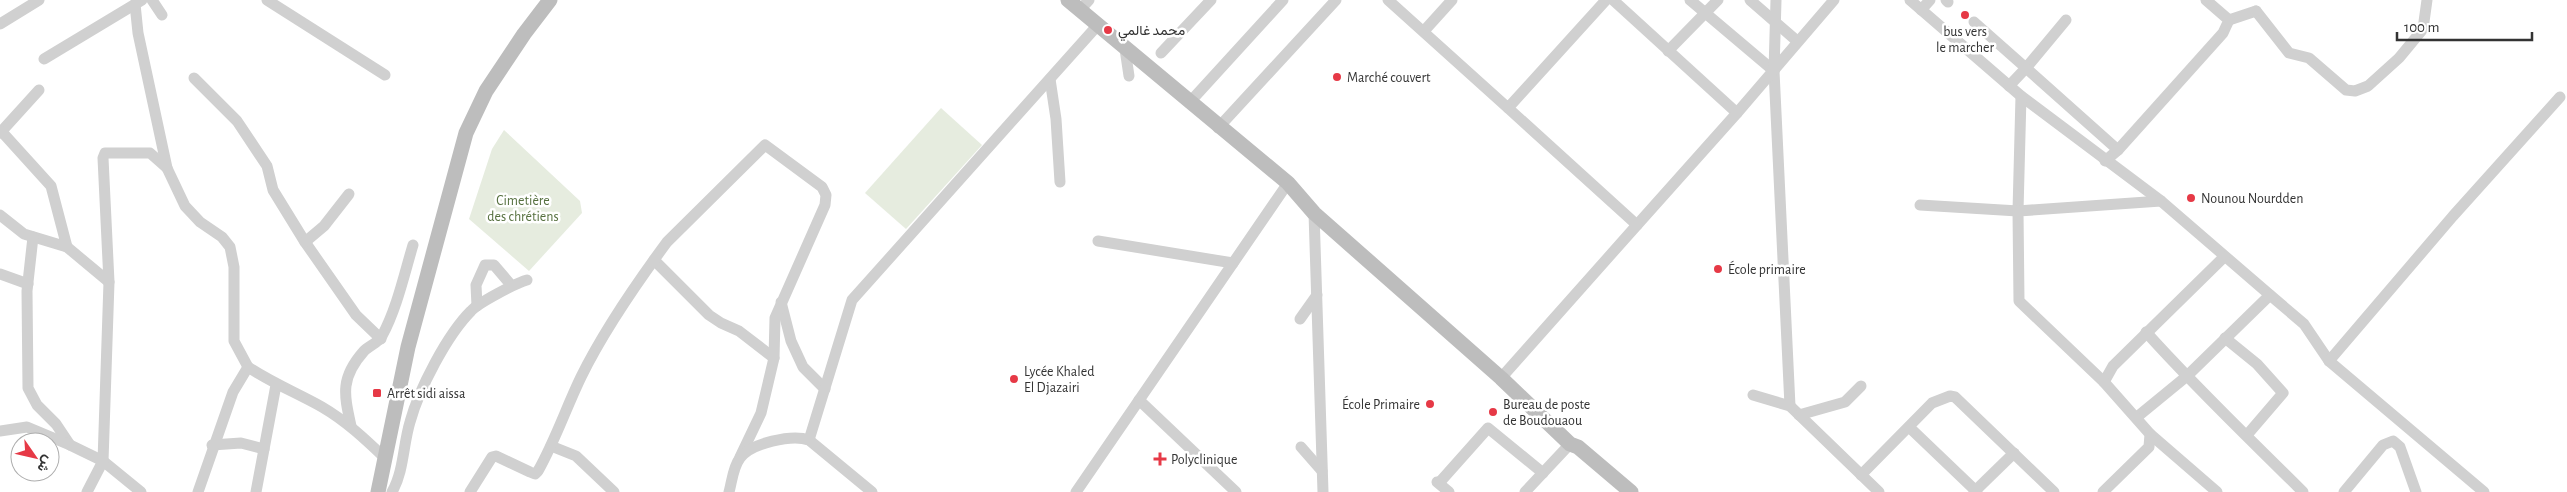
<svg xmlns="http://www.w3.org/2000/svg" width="2567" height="492" font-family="'Alegreya Sans',Vazirmatn,sans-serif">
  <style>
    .green { fill: #e6ecdf }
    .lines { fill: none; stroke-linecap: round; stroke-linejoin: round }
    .minor { stroke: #d0d0d0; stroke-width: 11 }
    .secondary { stroke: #bdbdbd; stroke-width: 15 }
    .poi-dot { fill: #e63946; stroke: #fff; stroke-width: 2 }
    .labels { text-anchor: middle; stroke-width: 5; stroke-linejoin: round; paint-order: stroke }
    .poi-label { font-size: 14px; fill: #333; stroke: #fff; text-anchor: start }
    .park-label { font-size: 14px; fill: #56703f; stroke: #fff }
  </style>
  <rect width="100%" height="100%" fill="#fff"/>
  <g class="green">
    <path d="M941,108L982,145L906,229L865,193Z"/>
    <path d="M504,130L580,201L582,213L529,271L469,219L492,149Z"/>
  </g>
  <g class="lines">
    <g class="minor">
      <path d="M152,0L162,15"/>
      <path d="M267,0L385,75"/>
      <path d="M1388,0L1508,108L1606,0"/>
      <path d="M1613,0L1737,113"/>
      <path d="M1690,0L1774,71"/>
      <path d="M1750,0L1797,41"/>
      <path d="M1776,0L1774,71L1790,406"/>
      <path d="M1910,0L2021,96L2161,201L2270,295L2304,324L2329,361L2484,492"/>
      <path d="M1946,0L1948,2"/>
      <path d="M135,4L138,33L167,168"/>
      <path d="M1921,10L1930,0"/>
      <path d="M1079,11L1089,0"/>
      <path d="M2256,11L2289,53L2309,58L2346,90L2355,91L2368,86L2399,58L2423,29L2427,0"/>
      <path d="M2066,20L2026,68L2118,150"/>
      <path d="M2229,20L2256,11"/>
      <path d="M1974,22L2026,68L2009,86"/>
      <path d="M0,24L39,0"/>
      <path d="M1424,31L1452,0"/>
      <path d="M1125,49L1129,76"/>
      <path d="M1668,51L1718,0"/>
      <path d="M1161,53L1211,0"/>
      <path d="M44,59L142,0"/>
      <path d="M194,78L237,121L267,166L273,190L305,242L356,315L381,339"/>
      <path d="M1050,79L1056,119L1060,182"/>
      <path d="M1189,103L1283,0"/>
      <path d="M1218,128L1336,0"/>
      <path d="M0,133L39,90"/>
      <path d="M2105,161L2118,150L2223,33L2229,20L2206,0"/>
      <path d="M1920,205L2018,211L2021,96"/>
      <path d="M1314,213L1323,492"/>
      <path d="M0,215L24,234L67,247L51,186L2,132"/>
      <path d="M1637,225L1737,113L1834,0"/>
      <path d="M33,237L27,291L28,388L37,405L56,424L70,445"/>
      <path d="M1098,241L1233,263"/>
      <path d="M305,242L324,226L349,194"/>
      <path d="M67,247L109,282"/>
      <path d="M654,260L709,315L721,323L739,331L774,358"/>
      <path d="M0,274L28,284"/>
      <path d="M781,302L791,341L803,367L825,389"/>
      <path d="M477,306L476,285L485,265H494L511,285"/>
      <path d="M1300,319L1317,295"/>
      <path d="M2146,332C2196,388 2250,439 2303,492"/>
      <path d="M2225,338L2257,364L2283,393L2247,435"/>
      <path d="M2329,361L2453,216L2560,97"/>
      <path d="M1501,378L1637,225L1508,108"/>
      <path d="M2104,382L2113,366L2224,257"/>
      <path d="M1753,395L1790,406L1879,492"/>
      <path d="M1139,400L1236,492"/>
      <path d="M1799,415L1845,402L1861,386"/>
      <path d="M2137,417L2187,376L2270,295"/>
      <path d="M351,426C344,394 340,378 364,351C369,346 378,343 382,336C397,308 404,275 413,245"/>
      <path d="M1909,427L1977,492"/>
      <path d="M0,431L27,427L70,445L103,461L141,492"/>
      <path d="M2150,434L2217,492"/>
      <path d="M809,440L852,300L1097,26"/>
      <path d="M212,445L241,443L264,449"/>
      <path d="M551,446L576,456L614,492"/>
      <path d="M1301,447L1322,471"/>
      <path d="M1861,475L1932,403L1950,396L1955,397L2054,492"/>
      <path d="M1437,482L1449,492"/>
      <path d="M1439,483L1488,428L1543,473"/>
      <path d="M87,492L103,461L109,282L103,158L105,153H150L167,168L185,206L200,222L222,237L230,247L234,267V341L248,367"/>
      <path d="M198,492L233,392L248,367C272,383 297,393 322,407C346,421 365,439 385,458"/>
      <path d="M256,492L276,385"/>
      <path d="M392,492C404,471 403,445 410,422C419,389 447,335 471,311C478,303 516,283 527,280"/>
      <path d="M470,492L492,457L496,456L530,472L535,474L538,471C555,441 566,408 581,377C604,330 636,284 667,242L765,145L822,187L826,195L825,205L775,318L774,358L761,413L740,457"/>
      <path d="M729,492C732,481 733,467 740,458C751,443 792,434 809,440L872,492"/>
      <path d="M1076,492L1288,183"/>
      <path d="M1525,492L1570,444"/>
      <path d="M1974,492L2014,453"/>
      <path d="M2103,492L2149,447L2150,434L2104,382L2019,301L2018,211L2161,201"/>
      <path d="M2344,492L2383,445L2393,441L2400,447L2416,492"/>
    </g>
    <g class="secondary">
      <path d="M1068,0L1288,183L1314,213L1501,378L1570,444L1578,447L1631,492"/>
      <path d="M378,492L408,347L466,133L486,91L524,34L550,0"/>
    </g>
  </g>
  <g class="poi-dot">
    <circle cx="1965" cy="15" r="5"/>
    <circle cx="1108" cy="30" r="5"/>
    <circle cx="1337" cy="77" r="5"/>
    <circle cx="2191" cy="198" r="5"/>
    <circle cx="1718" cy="269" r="5"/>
    <circle cx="1014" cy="379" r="5"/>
    <rect x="372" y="388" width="10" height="10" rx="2.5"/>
    <circle cx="1430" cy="404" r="5"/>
    <circle cx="1493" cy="412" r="5"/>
    <path d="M1157.5 451.5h5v5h5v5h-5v5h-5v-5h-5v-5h5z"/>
  </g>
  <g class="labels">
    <g class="poi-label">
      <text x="1118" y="35">محمد غالمي</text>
      <text x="1965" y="36" text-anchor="middle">bus vers<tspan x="1965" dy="16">le marcher</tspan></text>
      <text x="1347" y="82">Marché couvert</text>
      <text x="2201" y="203">Nounou Nourdden</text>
      <text x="1728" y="274">École primaire</text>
      <text x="1024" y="376">Lycée Khaled<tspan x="1024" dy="16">El Djazairi</tspan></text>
      <text x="387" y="398">Arrêt sidi aissa</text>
      <text x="1420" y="409" text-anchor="end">École Primaire</text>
      <text x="1503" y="409">Bureau de poste<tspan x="1503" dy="16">de Boudouaou</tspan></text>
      <text x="1171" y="464">Polyclinique</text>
    </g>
    <g class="park-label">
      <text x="523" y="205">Cimetière<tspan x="523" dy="16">des chrétiens</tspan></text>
    </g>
  </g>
  <g transform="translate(35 457) rotate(124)"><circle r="24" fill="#ffffff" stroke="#adadad"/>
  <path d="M0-4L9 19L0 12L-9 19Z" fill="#e63946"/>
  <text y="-8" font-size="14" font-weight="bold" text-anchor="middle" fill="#333333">ش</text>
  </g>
  <path d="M2397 32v8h135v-8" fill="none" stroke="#333333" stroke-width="2.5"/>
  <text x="2404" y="32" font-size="15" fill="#333333" stroke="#ffffff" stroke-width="4" paint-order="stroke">100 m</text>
</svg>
